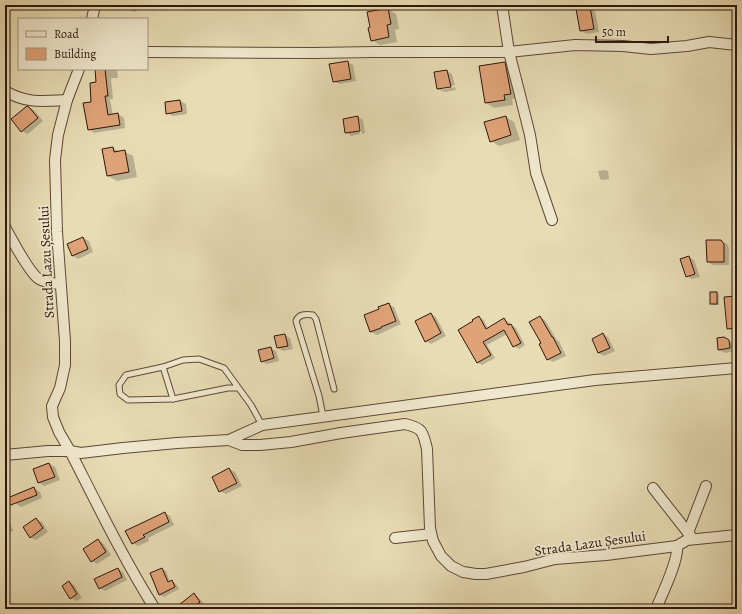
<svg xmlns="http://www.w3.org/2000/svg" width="742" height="614" font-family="Alegreya,serif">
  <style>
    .shadow { fill: #0003 }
    .building { fill: #dfa378; stroke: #2e160d }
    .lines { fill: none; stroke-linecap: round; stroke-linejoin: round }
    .lane-casing { stroke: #5c4837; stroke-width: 7 }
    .street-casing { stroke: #5c4837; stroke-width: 12 }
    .lane { stroke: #f0e8ce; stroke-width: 5 }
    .street { stroke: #f0e8ce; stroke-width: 10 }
    .labels { text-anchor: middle; stroke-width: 3.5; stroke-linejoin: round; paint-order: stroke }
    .street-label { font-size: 14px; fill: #2e160d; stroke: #f0e8ce }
  </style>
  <rect width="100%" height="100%" fill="#e8dcb4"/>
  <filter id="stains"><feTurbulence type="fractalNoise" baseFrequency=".005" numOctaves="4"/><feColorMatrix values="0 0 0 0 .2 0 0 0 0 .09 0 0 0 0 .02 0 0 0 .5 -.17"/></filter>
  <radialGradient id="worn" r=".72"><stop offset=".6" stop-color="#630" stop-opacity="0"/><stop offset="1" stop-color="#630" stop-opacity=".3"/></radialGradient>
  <g class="shadow">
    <path d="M126,5H144L135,12L129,9Z"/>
    <path d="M590,8L595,11L599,32L587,34L581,31L578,10Z"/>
    <path d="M388,9L396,14L399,29L395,30L397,42L380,45L372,40Z"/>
    <path d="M347,62L353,65L356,81L339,84L334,81Z"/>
    <path d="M505,63L513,68L519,98L512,99L513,105L494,108L486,103Z"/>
    <path d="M96,69H117L118,78H111L113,99H110L113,115L118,114L124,118L125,128L94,133L89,129L92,103L97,83Z"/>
    <path d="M447,71L452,74L455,85L442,88V90L455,87L456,90L444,92L438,89Z"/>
    <path d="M180,101L186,104L187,114L173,116L167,113Z"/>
    <path d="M29,107L35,111L43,121L28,134L22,131Z"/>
    <path d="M358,117L363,120L365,133L362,134L359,120H357L360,134L351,136L346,132Z"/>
    <path d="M506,117L514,122L520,140L499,146L491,141Z"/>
    <path d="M113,148L120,152H125L133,156L137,177L117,181L108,176Z"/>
    <path d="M605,170L608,171L609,179L602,180L600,179L598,171Z"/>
    <path d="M83,238L89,241L93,252L78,259L73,256Z"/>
    <path d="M721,241L727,244L729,248V265H713L708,262Z"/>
    <path d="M689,257L694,260L700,277L692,279L687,276Z"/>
    <path d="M717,293L719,294V305H713L711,304Z"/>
    <path d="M737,297V332H735L728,328Z"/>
    <path d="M388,304L394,307L401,324L377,335L371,332L365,316L380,310Z"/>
    <path d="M431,314L436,317L446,336L431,344L426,341Z"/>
    <path d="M479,317L484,320L488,329L504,320L509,322L510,324L516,328L525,345L519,349L514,346L507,334L487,345L495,358L482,365L477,362Z"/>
    <path d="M540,317L545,320L557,340L559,341L566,356L553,362L547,359L542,343Z"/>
    <path d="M603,334L608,337L615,351L604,356L598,353Z"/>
    <path d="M285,335L290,338L293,349L283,351L278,348Z"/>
    <path d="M724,338L734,344L735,351L725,353L719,350Z"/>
    <path d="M270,348L276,351L279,361L267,364L262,361Z"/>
    <path d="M49,464L55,467L60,480L44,486L39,482L34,469Z"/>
    <path d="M229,469L235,472L242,486L226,494L220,491L213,477Z"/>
    <path d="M34,488L40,492L42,498L21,507L15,503L13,497Z"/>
    <path d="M165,513L170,516L174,525L148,538L149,541L138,546L133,543Z"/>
    <path d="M5,517L9,520L13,531L5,533Z"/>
    <path d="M36,519L42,522L48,532L36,540L30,537Z"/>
    <path d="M98,540L104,544L111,555L97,564L92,561Z"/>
    <path d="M118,569L123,572L127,580L105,591L100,588Z"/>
    <path d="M162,569L166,571L170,582L172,581L176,584L179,589L164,597L160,595L151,573Z"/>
    <path d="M69,582L74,585L82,598L76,601L71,598Z"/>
    <path d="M194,595L199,598L205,605L201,609H176Z"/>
    <path d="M134,606L138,609H129Z"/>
  </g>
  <g class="building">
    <path d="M590,7L594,29L580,31L576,9Z"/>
    <path d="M388,8L391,24L387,25L389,37L371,41L368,28L370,27L367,12Z"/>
    <path d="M348,61L351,79L333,82L329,64Z"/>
    <path d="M505,62L511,94L504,95L505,100L485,103L479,66Z"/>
    <path d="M95,69H105L108,96H105L108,115L118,113L120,125L88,130L83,103L91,102L90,83L96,82Z"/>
    <path d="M447,70L451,87L437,89L434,72Z"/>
    <path d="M180,100L182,111L166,114L165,102Z"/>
    <path d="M27,106L29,107L38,118L21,132L11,119Z"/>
    <path d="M358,116L360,131L345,133L343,119Z"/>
    <path d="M506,116L511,135L490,142L484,122Z"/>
    <path d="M113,147L114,152L125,150L129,172L107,176L102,149Z"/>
    <path d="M83,237L88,249L72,256L67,244Z"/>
    <path d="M706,240H721L724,244V262H707Z"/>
    <path d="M689,256L695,274L686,277L680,259Z"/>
    <rect x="710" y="292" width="7" height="12"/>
    <path d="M737,296V328L727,329L724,297Z"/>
    <path d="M389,303L396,321L381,327V328L370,332L364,315L379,309L378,307Z"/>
    <path d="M431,313L441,333L425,342L415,321Z"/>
    <path d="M479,316L486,329L504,318L508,325L511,324L521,343L513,347L504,330L483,342L491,355L477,363L458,330L473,321L472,320Z"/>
    <path d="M540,316L552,337H553L561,353L547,360L539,344L541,343L529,322Z"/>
    <path d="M603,333L610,348L598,353L592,339Z"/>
    <path d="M285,334L288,346L277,348L274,336Z"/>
    <path d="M724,337L729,340L730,348L718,350L717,338Z"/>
    <path d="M271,347L274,358L261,362L258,350Z"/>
    <path d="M49,463L55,477L38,483L33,469Z"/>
    <path d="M229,468L237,483L219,492L212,477Z"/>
    <path d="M34,487L37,495L8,506L5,501V499Z"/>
    <path d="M165,512L169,522L143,535L145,537L132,544L125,531Z"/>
    <path d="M36,518L43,528L30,538L23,527Z"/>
    <path d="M98,539L106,552L91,562L83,549Z"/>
    <path d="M118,568L122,577L99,589L94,579Z"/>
    <path d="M162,568L168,582L172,580L175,587L159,595L150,573Z"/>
    <path d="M69,581L77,594L70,599L62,586Z"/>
    <path d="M194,593L200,602L191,609H174Z"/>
  </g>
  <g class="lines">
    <g class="lane-casing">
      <g id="lane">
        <path d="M163,367L173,399"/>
        <path d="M238,388H228L173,399L128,400L120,394L119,385L126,375L163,367L183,360L199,359L224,368L251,405L262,425"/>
        <path d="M323,416L319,396L296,321C299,314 305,314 313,315L316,319L334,389"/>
      </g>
    </g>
    <g class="street-casing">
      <g id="street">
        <path d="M502,5L509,52L575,45L623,46L651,49L687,46L709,42L737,45"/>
        <path d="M92,19L95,5"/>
        <path d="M147,52L314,53L375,52H509L519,91L530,135L536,173L552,220"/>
        <path d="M79,69L67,100L58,135L55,160L57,232L65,341V365L60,388L52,406L53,417L59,432L70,451L81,453L123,448L177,443L229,440L262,425L595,380L737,368"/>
        <path d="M5,91C27,104 43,101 67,100"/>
        <path d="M5,227C11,238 30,274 39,279C46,283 53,283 60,284"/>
        <path d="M229,440L242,445H260L291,442L341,433L405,424C423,428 423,432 427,449L430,528L433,541L441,556L451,566L463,572L476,574H486L524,567L555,559L606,555L677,546L687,540L737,535"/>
        <path d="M5,455L48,451H70C97,504 123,558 155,609"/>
        <path d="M653,488L693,539"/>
        <path d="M688,533L706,486"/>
        <path d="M395,538L431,534"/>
        <path d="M656,609C662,594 679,560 677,546"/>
      </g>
    </g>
    <use href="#lane" class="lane"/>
    <use href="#street" class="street"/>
  </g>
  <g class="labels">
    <g class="street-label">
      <text transform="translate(46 262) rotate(-93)" y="5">Strada Lazu Șesului</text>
      <text transform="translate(590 543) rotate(-8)" y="5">Strada Lazu Șesului</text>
    </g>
  </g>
  <rect width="742" height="614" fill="none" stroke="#e8dcb4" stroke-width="20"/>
  <rect x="6" y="6" width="730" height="602" fill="none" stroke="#2e160d" stroke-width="2"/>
  <rect x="10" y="10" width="722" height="594" fill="none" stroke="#2e160d"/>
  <rect x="18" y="18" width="130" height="52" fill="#f0e8ce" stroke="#a29481"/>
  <rect x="26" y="31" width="20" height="6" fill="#f0e8ce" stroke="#a29481"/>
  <text x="54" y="38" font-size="12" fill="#2e160d">Road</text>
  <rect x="26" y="48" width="20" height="12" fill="#dfa378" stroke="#a29481"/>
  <text x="54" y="58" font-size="12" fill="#2e160d">Building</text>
  <path d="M596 36v6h72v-6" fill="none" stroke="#2e160d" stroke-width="2"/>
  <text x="602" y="36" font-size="12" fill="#2e160d" stroke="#f0e8ce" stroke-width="3" paint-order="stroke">50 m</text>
  <rect width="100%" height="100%" filter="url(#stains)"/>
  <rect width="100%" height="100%" fill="url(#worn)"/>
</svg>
